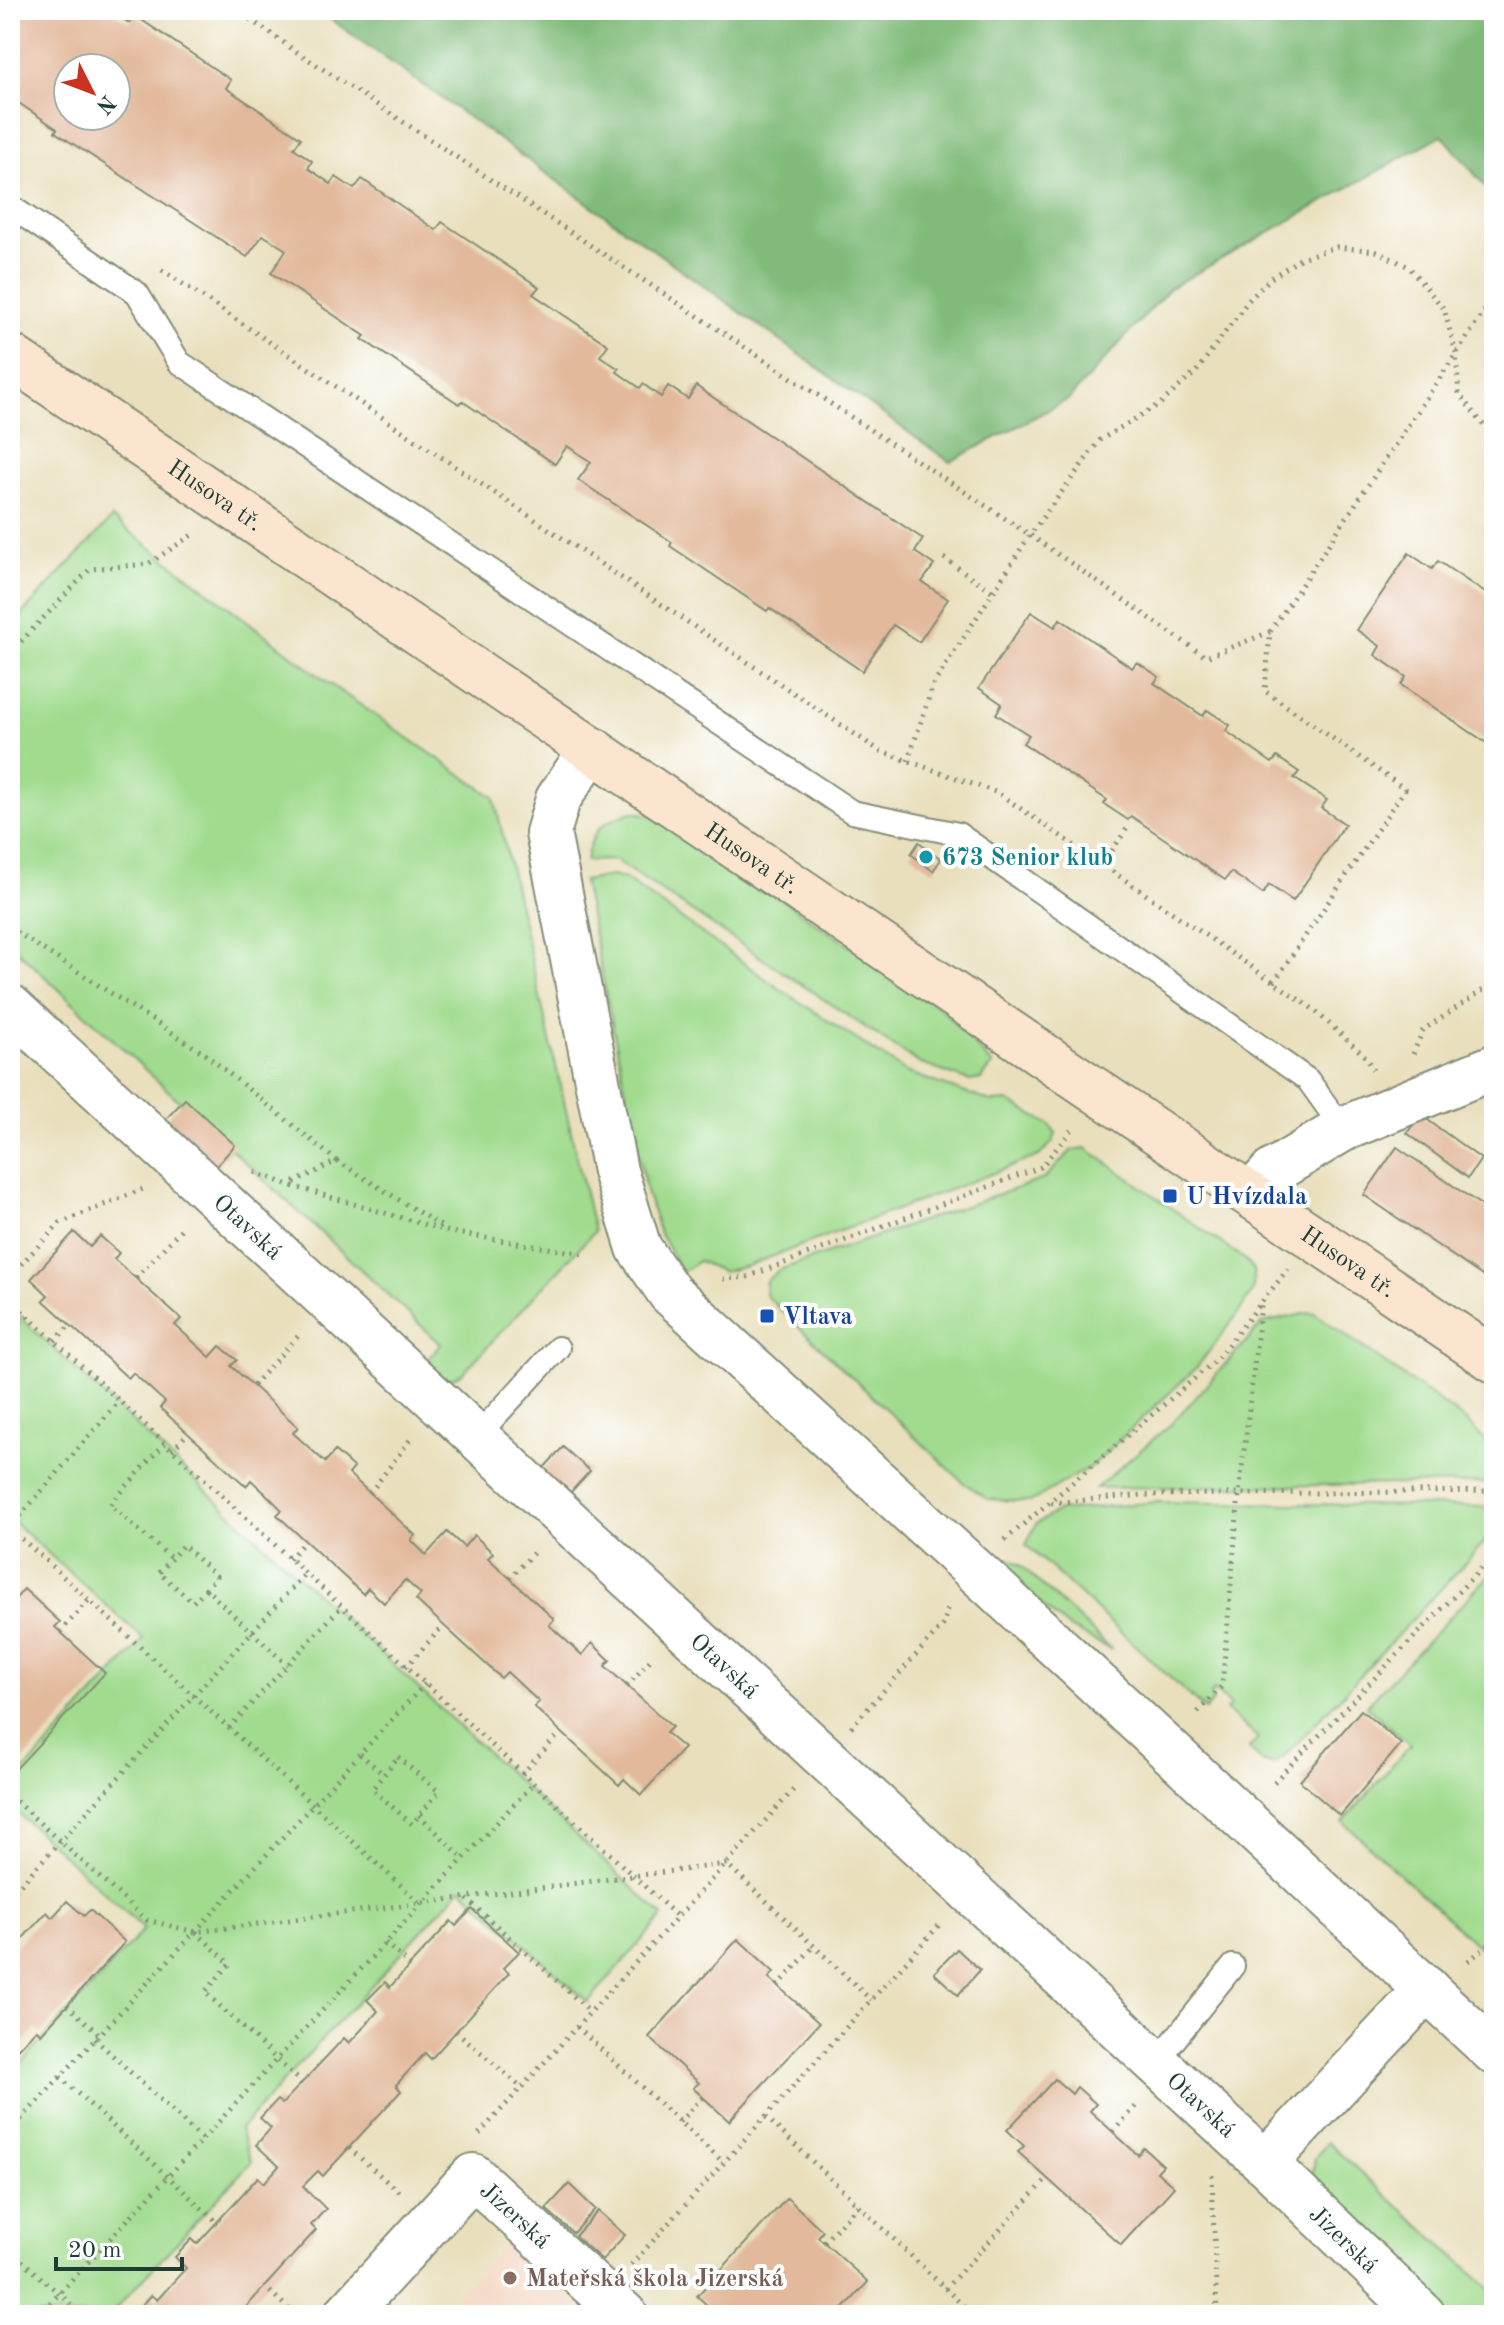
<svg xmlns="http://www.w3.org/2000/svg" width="1504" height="2325" font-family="'Old Standard TT',serif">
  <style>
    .built { fill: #f3d4bf }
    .green { fill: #a0db8e; stroke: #608c61; stroke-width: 2 }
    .forest { fill: #80bb79; stroke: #507c56; stroke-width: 2 }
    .building { fill: #e2b99b; fill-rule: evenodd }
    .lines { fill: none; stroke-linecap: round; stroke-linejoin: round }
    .lane-casing { stroke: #848e78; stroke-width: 26 }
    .street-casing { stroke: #848e78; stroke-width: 48 }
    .secondary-casing { stroke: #848e78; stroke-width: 48 }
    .path { stroke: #848e78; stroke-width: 5; stroke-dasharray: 2 6; stroke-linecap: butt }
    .lane { stroke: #fff; stroke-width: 22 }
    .street { stroke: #fff; stroke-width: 44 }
    .secondary { stroke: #fce5cf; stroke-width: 44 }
    .culture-dot { fill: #0f9aa8; stroke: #fff; stroke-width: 3 }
    .transit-dot { fill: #1a4fb4; stroke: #fff; stroke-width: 3 }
    .education-dot { fill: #8d6e63; stroke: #fff; stroke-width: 3 }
    .labels { text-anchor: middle; stroke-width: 8; stroke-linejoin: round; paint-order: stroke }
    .street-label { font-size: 24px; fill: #1f3d34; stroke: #fff }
    .culture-label { font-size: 24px; font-weight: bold; fill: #0d838f; stroke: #fff; text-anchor: start }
    .transit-label { font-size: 24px; font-weight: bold; fill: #164399; stroke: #fff; text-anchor: start }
    .education-label { font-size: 24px; font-weight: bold; fill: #785e54; stroke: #fff; text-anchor: start }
  </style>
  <rect width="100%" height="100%" fill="#fff"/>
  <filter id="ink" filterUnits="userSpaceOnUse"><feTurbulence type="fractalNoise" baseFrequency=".0125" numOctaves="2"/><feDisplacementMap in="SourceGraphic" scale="16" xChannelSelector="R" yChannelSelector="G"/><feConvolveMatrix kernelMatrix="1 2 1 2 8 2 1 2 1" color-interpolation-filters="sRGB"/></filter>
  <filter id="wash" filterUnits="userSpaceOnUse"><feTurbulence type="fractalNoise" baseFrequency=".006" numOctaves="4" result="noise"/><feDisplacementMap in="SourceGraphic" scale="32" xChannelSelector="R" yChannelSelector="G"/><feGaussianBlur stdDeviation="1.8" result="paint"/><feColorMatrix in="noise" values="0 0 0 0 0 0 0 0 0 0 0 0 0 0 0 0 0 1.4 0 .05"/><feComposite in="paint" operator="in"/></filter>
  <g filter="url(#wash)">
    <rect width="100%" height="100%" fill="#e9dfbc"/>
    <path class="built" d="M507,2242L587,2315H440Z"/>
    <g class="green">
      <path d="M112,518L327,682L494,797L594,1232L463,1373C445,1384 434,1383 419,1369L441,1344L10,944V627Z"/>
      <path d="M632,812L660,816L943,1010L993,1065L981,1079L970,1081L919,1063L615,860L586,861C592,828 602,822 632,812Z"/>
      <path d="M611,876L625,879L786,993L906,1072L992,1102L1008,1101L1050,1125L1056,1133L1053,1142L1039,1156L747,1266L723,1272L699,1261L682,1272L660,1234L647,1195L583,881Z"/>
      <path d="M1086,1148L1244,1259L1254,1270L1253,1290L1239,1312L1197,1367L1093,1465L1030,1502L988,1499L964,1483L765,1295L766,1281L779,1270L1044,1179L1072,1150Z"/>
      <path d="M10,1308L663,1916L588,2002L461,1888L240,2129L251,2162L110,2315H10V2076L144,1929L10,1806V1787L144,1639L10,1519Z"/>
      <path d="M1313,1312L1465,1420L1494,1450V1483L1096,1488L1171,1424L1263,1323Z"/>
      <path d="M1156,1502L1494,1507V1532L1284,1757L1273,1764L1262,1762L1249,1748L1258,1738L1226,1710L1231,1705L1214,1690L1211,1694L1213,1701L1205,1710L1026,1545L1036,1524L1058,1511Z"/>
      <path d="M1009,1559L1019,1564L1112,1650L1069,1628L996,1568Z"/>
      <path d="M1494,1570V1961L1343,1822L1410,1745L1366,1706Z"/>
      <path d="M1327,2142L1494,2292V2315H1439L1312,2178L1315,2158Z"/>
    </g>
    <path class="forest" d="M318,10H1494V197L1442,135L1170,288L1069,399L950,462Z"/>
    <g id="blocks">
      <g class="building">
        <path d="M10,10H110L129,23L134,15L231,80L226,88L301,138L294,148L312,161L308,168L331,184L336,177L354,189L362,179L436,230L442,222L539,287L533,294L608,345L600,356L619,369L617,372L640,388L643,384L661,397L668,386L688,399L696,386L923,539L915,552L934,565L922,582L948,599L919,642L893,625L862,671L769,608L767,611L670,546L672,542L578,480L591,462L567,446L555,464L462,401L459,404L362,339L365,336L271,273L286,250L263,235L247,257L55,132L57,129L10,97ZM68,68H116V116H68Z"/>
        <path d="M1409,553L1432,569L1438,561L1494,599V748L1401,685L1406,677L1375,655L1380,646L1357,630Z"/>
        <path d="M1031,612L1055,627L1060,619L1132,668L1137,662L1159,677L1154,683L1203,716L1207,710L1230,725L1226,731L1272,763L1277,757L1299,772L1294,778L1327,800L1321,808L1345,824L1293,901L1269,885L1263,894L1231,872L1225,880L1131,816L1128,820L1104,804L1107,800L1023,743L1029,735L996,714L1002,704L979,688Z"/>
        <path d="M919,842L941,859L933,871L911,854Z"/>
        <path d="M185,1099L235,1145L212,1171L161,1124Z"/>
        <path d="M1421,1115L1481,1159L1468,1178L1407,1133Z"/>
        <path d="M1397,1147L1494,1214V1284L1364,1195Z"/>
        <path d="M74,1232L90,1247L100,1236L119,1253L114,1259L181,1319L175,1325L210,1357L220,1346L237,1360L231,1366L298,1427L293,1433L325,1462L335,1451L354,1468L349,1474L415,1535L411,1540L426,1555L447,1532L464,1547L474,1535L493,1553L488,1558L554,1619L549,1625L582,1655L592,1643L610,1660L605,1666L672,1727L666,1733L684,1748L641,1795L624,1779L619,1785L534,1707L539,1702L507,1672L501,1678L416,1600L421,1594L405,1580L384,1603L368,1588L363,1594L277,1515L282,1510L267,1495L251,1480L246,1486L160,1408L165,1402L133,1373L128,1378L43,1300L48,1295L31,1279Z"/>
        <path d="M563,1447L590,1471L568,1495L541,1471Z"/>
        <path d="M24,1589L60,1622L55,1627L105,1673L15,1770L10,1766V1605Z"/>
        <path d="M1361,1710L1401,1744L1340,1816L1300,1781Z"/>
        <path d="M67,1901L84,1916L90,1910L125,1942L41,2034L36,2029L10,2057V1952L47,1912L52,1918Z"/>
        <path d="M472,1909L519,1952L503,1968L509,1973L431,2059L425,2053L396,2085L401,2091L323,2176L318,2171L303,2186L326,2209L311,2225L316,2230L239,2315L233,2310L228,2315H132L151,2295L157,2300L186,2268L175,2257L192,2239L197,2244L258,2177L264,2183L279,2166L256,2145L271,2128L260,2118L277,2100L282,2104L344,2038L349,2043L364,2027L378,2011L367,2000L385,1982L390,1987L451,1921L456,1926Z"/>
        <path d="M738,1939L774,1972L769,1978L819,2023L729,2121L693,2088L699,2083L649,2037Z"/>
        <path d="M957,1949L980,1970L958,1995L934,1973Z"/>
        <path d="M1055,2079L1072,2094L1077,2087L1096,2104L1090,2111L1138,2155L1144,2148L1163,2165L1157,2172L1174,2187L1121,2245L1018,2152L1024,2146L1007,2130Z"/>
        <path d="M569,2184L595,2209L573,2233L546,2209Z"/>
        <path d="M787,2198L823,2231L818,2237L868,2282L838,2315H718L697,2296Z"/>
        <path d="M598,2211L625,2235L602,2260L575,2236Z"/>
      </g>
    </g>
  </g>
  <g filter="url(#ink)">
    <use href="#blocks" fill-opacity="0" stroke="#848e78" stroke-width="2"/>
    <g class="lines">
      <g class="lane-casing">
        <g id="lane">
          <path d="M10,206L137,293L179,362L852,812L958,834L1308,1080L1343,1129"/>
          <path d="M476,1437L558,1348"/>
          <path d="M1156,2063L1233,1966"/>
        </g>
      </g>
      <g class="street-casing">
        <g id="street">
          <path d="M592,749L558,799L548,833L615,1171L639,1248L670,1293L992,1586L1494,2052"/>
          <path id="s1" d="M10,1007L1265,2163L1423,2315"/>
          <path d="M1251,1195L1272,1172L1343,1129L1494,1067"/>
          <path d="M1265,2163L1427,1989"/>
          <path id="s2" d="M346,2315L473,2176L625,2315"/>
        </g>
      </g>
      <g class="secondary-casing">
        <g id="secondary">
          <path id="s3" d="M10,356L1494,1360"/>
        </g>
      </g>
      <g class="path">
        <path d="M237,10L297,52L1030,535L933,685L908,761"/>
        <path d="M162,270L880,751L998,793L1313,1009L1366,1057L1373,1070"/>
        <path d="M944,558L993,592"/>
        <path d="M1270,632L1206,657L1030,535L1100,440L1161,403L1196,372L1248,301L1271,278L1301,258L1337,247L1376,251L1409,267L1444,309L1456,353L1459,394L1494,438"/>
        <path d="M10,653L90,569L148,564L195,533"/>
        <path d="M1103,864L1128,827"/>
        <path d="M10,928L205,1054L337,1161L289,1185"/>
        <path d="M1274,982L1405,789L1265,691L1270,632L1494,297"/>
        <path d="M1413,1054L1423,1030L1494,983"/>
        <path d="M337,1161L444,1228"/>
        <path d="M255,1172L289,1185L450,1232L584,1254"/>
        <path d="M10,1276L60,1223L143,1189"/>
        <path d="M136,1278L184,1226"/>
        <path d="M723,1279L747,1277L1041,1167L1072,1130"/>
        <path d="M10,1300L678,1917"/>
        <path d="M10,1334L27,1315"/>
        <path d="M55,1341L70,1325"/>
        <path d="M253,1385L301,1333"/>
        <path d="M165,1443L110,1505L172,1559"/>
        <path d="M172,1450L188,1433"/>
        <path d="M370,1493L413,1436"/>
        <path d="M1051,1503L1143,1495L1494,1491"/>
        <path d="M10,1528L420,1903"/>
        <path d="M10,1528L119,1401"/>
        <path d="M1005,1540L1215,1361L1288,1269"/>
        <path d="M289,1559L305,1541"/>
        <path d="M510,1578L536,1550"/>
        <path d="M206,1589L193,1602L159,1573L183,1545L216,1576L206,1589L287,1665"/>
        <path d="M60,1632L89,1600"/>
        <path d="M406,1667L444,1625"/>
        <path d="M627,1686L653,1657"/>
        <path d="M1198,1712L1222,1686L1239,1494L1261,1305"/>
        <path d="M851,1727L943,1625L948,1605"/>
        <path d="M229,1728L341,1607"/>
        <path d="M360,1754L383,1774"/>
        <path d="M398,1757L439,1792L412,1824L372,1789Z"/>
        <path d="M522,1774L561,1732"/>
        <path d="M1274,1782L1494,1555"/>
        <path d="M10,1796L147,1920L195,1932L727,1864L871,2000"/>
        <path d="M419,1815L463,1858"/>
        <path d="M10,1896L305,1574"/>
        <path d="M467,1899L591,2012"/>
        <path d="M10,1929L22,1940"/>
        <path d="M196,1932L230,1964L205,1992L302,2083"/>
        <path d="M385,1943L410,1965"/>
        <path d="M1468,1961L1494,1941"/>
        <path d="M778,1986L814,1946"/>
        <path d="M67,2005L99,2034"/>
        <path d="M577,2027L724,2163"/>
        <path d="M456,2031L521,2087"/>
        <path d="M95,2039L202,2139"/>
        <path d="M60,2077L217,2222"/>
        <path d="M766,2117L973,2315"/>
        <path d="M679,2122L703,2097"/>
        <path d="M10,2131L425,1684"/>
        <path d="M1113,2132L1138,2104"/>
        <path d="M479,2134L796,1787"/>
        <path d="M349,2148L399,2192"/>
        <path d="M1212,2175L1217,2315"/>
        <path d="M824,2242L858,2205"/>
        <path d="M10,2250L83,2315"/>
        <path d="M631,2265L941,1923"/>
        <path d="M264,2286L295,2315"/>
        <path d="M945,2289L1048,2178"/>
        <path d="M39,2315L533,1784"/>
      </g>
      <use href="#lane" class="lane"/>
      <use href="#street" class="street"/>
      <use href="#secondary" class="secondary"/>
    </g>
  </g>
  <circle class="culture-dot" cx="926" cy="857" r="8"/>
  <g class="transit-dot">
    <rect x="1162" y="1188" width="16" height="16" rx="4"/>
    <rect x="759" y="1308" width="16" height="16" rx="4"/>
  </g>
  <circle class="education-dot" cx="510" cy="2278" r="8"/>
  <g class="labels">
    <g class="street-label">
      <text dy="8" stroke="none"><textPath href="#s3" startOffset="248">Husova tř.</textPath></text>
      <text dy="8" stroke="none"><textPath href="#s3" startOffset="896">Husova tř.</textPath></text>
      <text dy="8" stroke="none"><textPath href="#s1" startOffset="324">Otavská</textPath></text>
      <text dy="8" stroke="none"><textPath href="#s3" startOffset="1616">Husova tř.</textPath></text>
      <text dy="8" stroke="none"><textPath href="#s1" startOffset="972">Otavská</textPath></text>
      <text dy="8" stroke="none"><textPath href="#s1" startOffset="1620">Otavská</textPath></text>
      <text dy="8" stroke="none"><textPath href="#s2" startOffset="246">Jizerská</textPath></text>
      <text dy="8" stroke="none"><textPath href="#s1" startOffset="1816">Jizerská</textPath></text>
    </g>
    <g class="culture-label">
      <text x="942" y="865">673 Senior klub</text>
    </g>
    <g class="transit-label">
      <text x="1186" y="1204">U Hvízdala</text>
      <text x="783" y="1324">Vltava</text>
    </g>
    <g class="education-label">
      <text x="526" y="2286">Mateřská škola Jizerská</text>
    </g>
  </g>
  <rect width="1504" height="2325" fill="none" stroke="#fff" stroke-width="40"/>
  <g transform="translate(92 92) rotate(132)"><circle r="38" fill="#ffffff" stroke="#a5b1ae" stroke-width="2"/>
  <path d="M0-6L14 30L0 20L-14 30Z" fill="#c8321e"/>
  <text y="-12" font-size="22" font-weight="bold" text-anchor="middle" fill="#1f3d34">N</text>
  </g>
  <path d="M56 2257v12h126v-12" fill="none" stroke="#1f3d34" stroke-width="4"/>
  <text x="68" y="2257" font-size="24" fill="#1f3d34" stroke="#ffffff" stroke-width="6" paint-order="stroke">20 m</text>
</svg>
